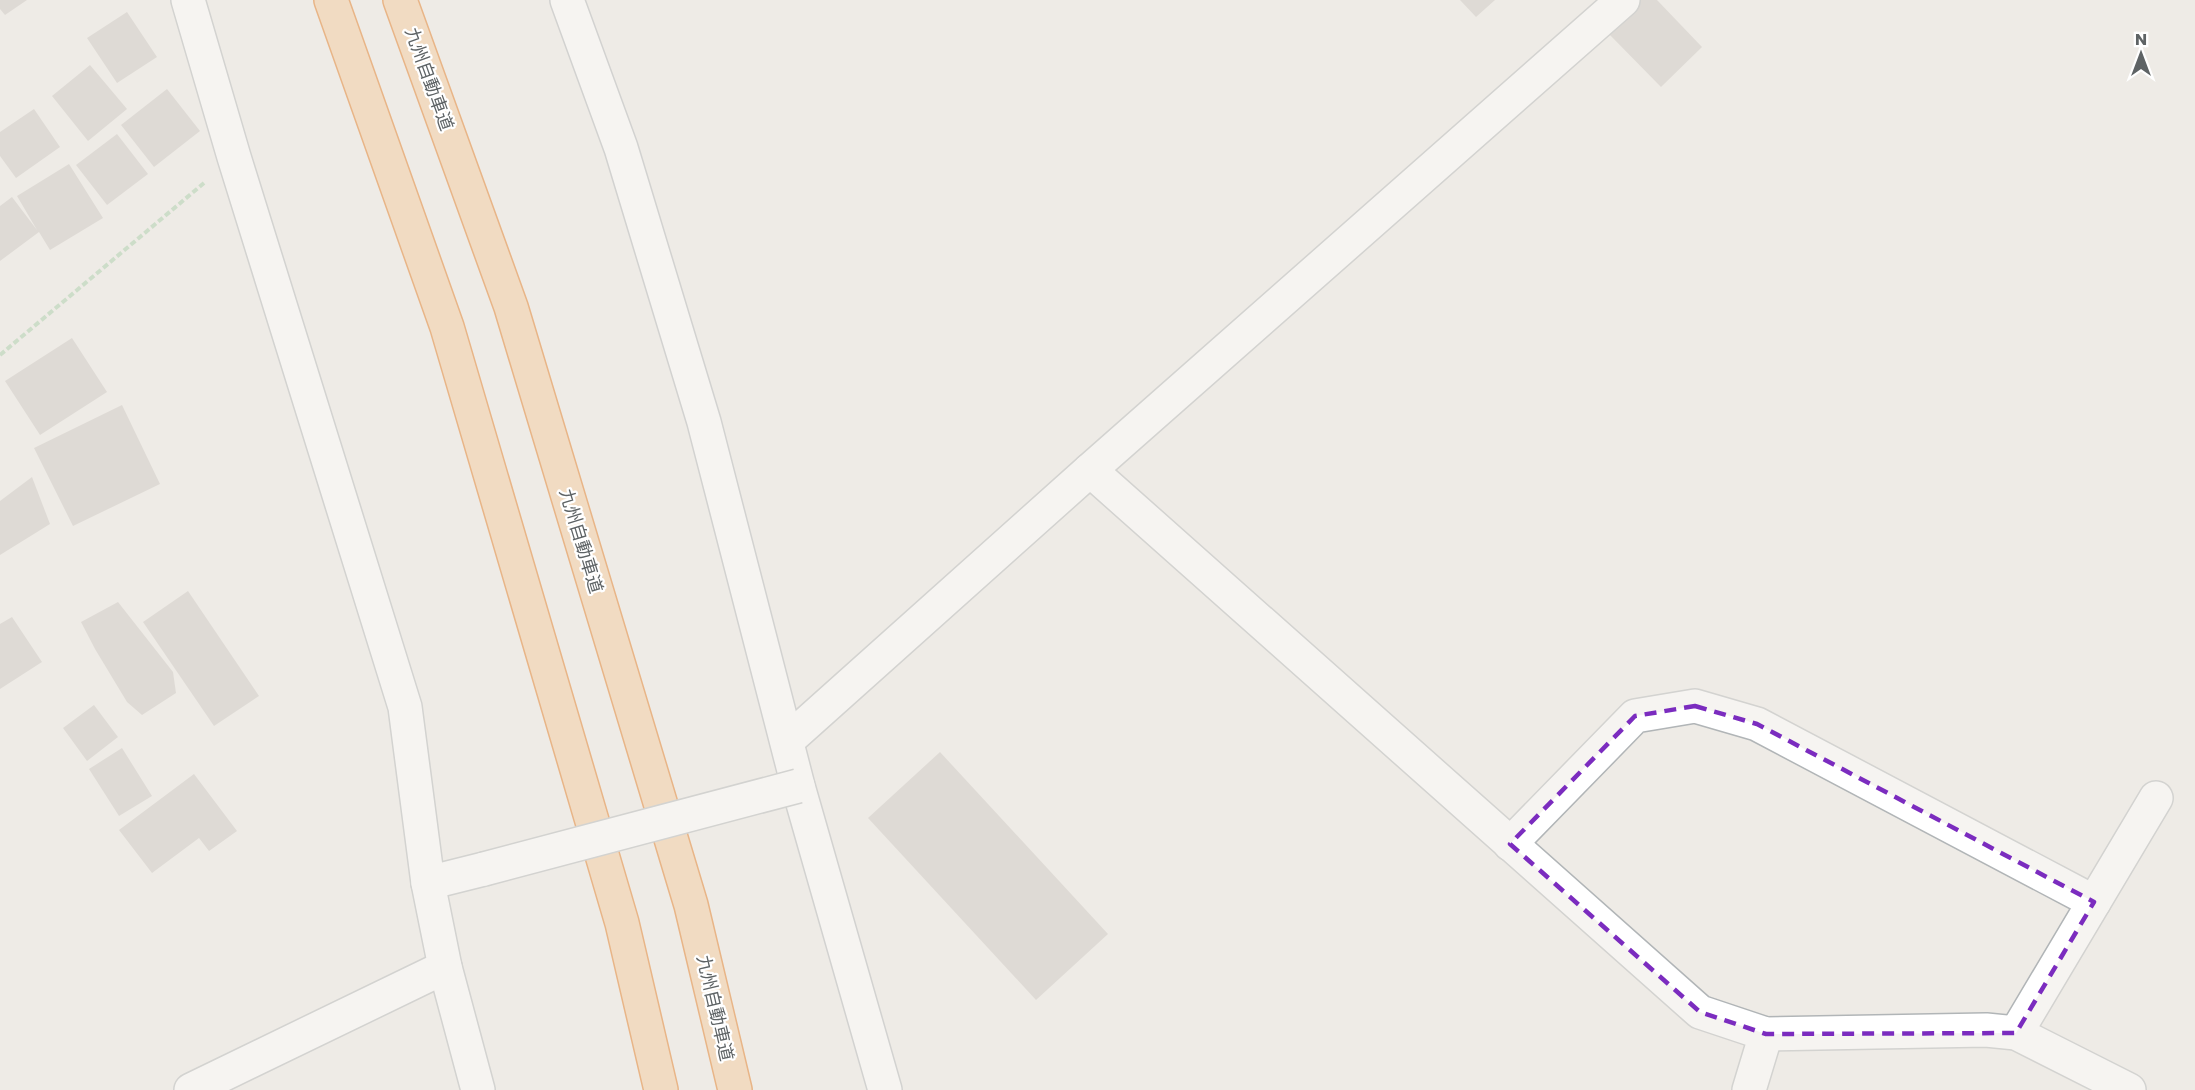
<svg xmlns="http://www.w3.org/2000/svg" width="2195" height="1090" font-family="Poppins,'Noto Sans JP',sans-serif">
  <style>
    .building { fill: #cac6c2 }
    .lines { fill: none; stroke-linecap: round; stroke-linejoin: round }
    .street-casing { stroke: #b1b5b7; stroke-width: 36 }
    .secondary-casing { stroke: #b0b4b7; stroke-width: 36 }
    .highway-casing { stroke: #e07315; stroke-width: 36 }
    .path { stroke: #a4cda7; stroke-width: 4; stroke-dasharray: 6 3; stroke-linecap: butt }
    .street { stroke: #fff; stroke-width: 33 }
    .secondary { stroke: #fff; stroke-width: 33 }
    .highway { stroke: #f4c898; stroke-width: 33 }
    .street-bridge-casing { stroke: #b1b5b7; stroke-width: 36; stroke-linecap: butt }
    .street-bridge { stroke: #fff; stroke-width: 33 }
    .marked { fill: none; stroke: #7b2cbf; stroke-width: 4.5; stroke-dasharray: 12 8; stroke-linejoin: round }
    .labels { text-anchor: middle; stroke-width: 4.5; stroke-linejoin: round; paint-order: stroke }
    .street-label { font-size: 18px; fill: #5e6365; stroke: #fff }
  </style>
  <rect width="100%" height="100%" fill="#eeebe6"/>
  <g class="building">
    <path d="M0,0H27L5,15L0,9Z"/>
    <path d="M1460,0H1495L1476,17Z"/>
    <path d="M1640,0H1657L1702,47L1661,87L1607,32Z"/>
    <path d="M127,12L157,57L117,83L87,38Z"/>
    <path d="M90,65L127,109L88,141L52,96Z"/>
    <path d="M167,89L200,131L154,167L121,125Z"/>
    <path d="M34,109L60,147L16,178L0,156V132Z"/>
    <path d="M117,134L148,174L107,205L76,165Z"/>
    <path d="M69,164L103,218L50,250L39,232L0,261V206L12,197L37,230L17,196Z"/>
    <path d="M72,338L107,392L40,435L5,381Z"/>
    <path d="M122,405L160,484L73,526L34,448Z"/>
    <path d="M32,477L50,524L0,555V501Z"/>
    <path d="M188,591L259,696L214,726L143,622Z"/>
    <path d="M118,602L173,672L176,693L142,715L127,702L95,649L81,622Z"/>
    <path d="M12,617L42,662L0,689V624Z"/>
    <path d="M94,705L118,737L87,761L63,728Z"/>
    <path d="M122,748L152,796L119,816L89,769Z"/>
    <path d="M940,752L1108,934L1036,1000L868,818Z"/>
    <path d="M194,774L237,831L209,851L199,838L152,873L119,830Z"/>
  </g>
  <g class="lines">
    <g class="street-casing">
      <g id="street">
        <path d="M188,0L234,157L405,707L428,883L445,967L478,1090"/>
        <path d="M1090,470L1700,1012L1766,1034L1986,1030L2016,1033L2129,1090"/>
        <path d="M787,741L1090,470L1623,0"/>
        <path d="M1510,844L1635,716L1695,706L1757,724L2094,902"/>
        <path d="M428,883L484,869"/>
        <path d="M2016,1033L2156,798"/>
        <path d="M191,1090L445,967"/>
        <path d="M1749,1090L1766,1034"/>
      </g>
    </g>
    <g class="secondary-casing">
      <path id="secondary" d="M567,0L621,148L704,422L798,786L885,1090"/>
    </g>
    <g class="highway-casing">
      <g id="highway">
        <path d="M331,0L447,327L622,923L661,1090"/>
        <path d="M400,0L511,307L691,905L735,1090"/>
      </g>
    </g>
    <path class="path" d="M0,355L204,183"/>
    <use href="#street" class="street"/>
    <use href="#secondary" class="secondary"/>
    <use href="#highway" class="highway"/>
    <g class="street-bridge-casing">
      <path id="street-bridge" d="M484,869L798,786"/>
    </g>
    <use href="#street-bridge" class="street-bridge"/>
  </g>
  <path d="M0 0H2195V1090H0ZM1695,706L1757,724L2094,902L2016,1033L1766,1034L1700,1012L1510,844L1635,716Z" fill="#eeebe6" fill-opacity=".55" fill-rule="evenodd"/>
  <path class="marked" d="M1695,706L1757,724L2094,902L2016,1033L1766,1034L1700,1012L1510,844L1635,716Z"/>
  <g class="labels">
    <g class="street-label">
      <text transform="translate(429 79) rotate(70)" y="6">九州自動車道</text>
      <text transform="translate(581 541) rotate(73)" y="6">九州自動車道</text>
      <text transform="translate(715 1008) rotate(77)" y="6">九州自動車道</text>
    </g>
  </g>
  <g transform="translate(2141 54)" stroke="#ffffff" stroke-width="4.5" paint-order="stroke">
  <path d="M0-4.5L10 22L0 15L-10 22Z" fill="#5e6365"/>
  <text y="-9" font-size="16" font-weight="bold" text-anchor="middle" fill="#5e6365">N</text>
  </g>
</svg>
